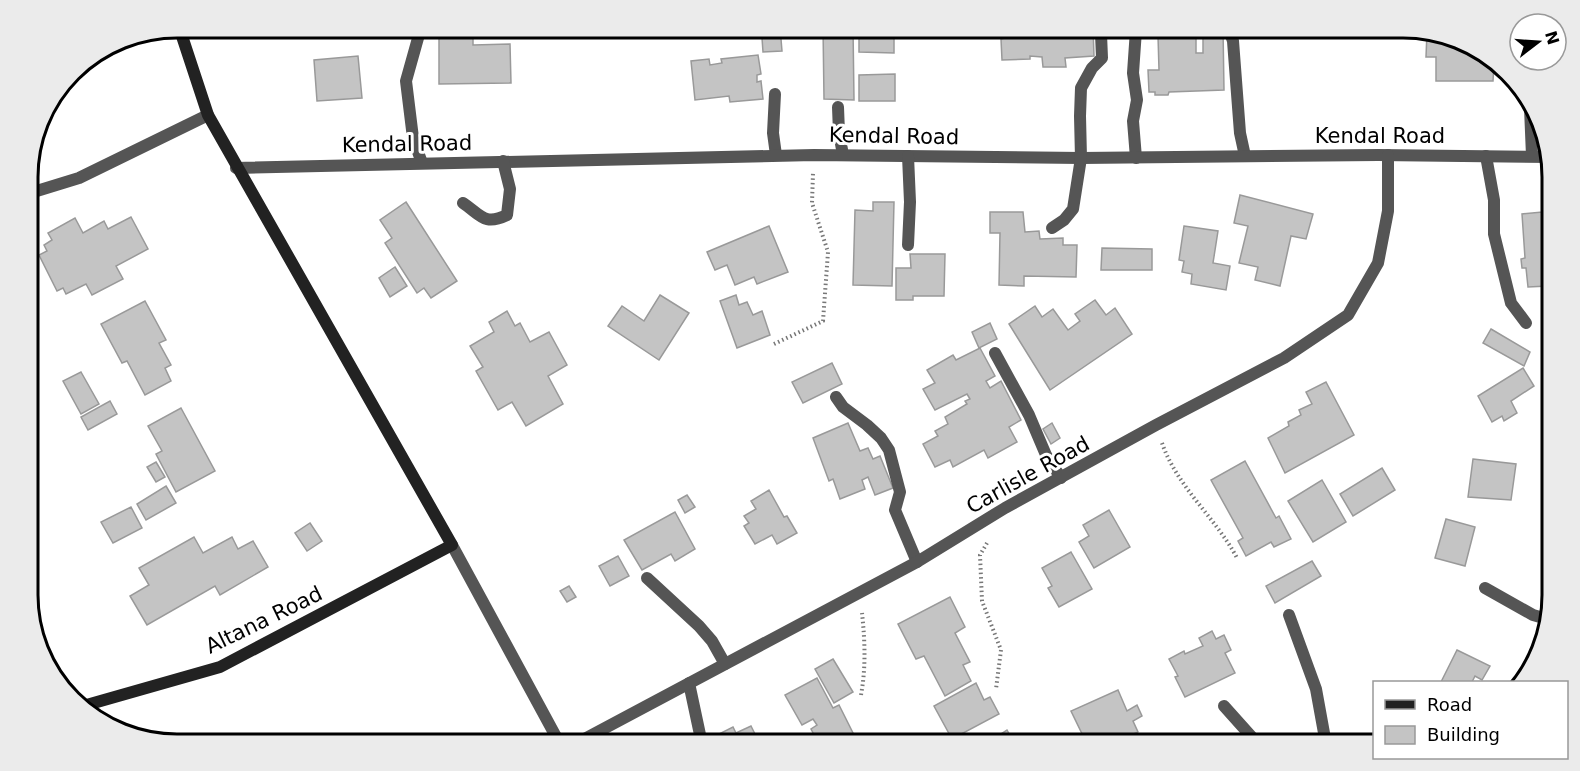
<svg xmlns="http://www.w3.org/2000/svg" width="1580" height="771" font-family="'DejaVu Sans',sans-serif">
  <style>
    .building { fill: #c4c4c4; stroke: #999; stroke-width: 1.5 }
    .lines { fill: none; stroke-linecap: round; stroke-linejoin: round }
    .path { stroke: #777; stroke-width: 4; stroke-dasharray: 1.5 3; stroke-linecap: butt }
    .street { stroke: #555; stroke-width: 12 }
    .secondary { stroke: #222; stroke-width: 12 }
    .labels { text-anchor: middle; stroke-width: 6; stroke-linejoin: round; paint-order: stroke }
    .street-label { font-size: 21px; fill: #000; stroke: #fff }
    .rim { fill: none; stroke: #000; stroke-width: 3 }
  </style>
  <rect width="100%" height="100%" fill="#fff"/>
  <g class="building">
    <rect x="329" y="27" width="17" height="3"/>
    <path d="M738,27H780L782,51L763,52L762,38H754L753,29L739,31Z"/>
    <path d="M823,27H853L854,100L824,99Z"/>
    <path d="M859,27H894V53L859,52Z"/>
    <path d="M1005,27H1093L1094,56L1065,58L1066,67H1043L1042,57L1030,56V59L1002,60L1001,39L1005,38Z"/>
    <path d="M1161,27H1196V53H1203V29L1223,28L1224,90L1169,92L1168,95H1155V92H1149L1148,70H1159L1158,36H1161Z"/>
    <path d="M1240,27H1257L1254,36L1239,32Z"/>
    <path d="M1427,32L1469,42L1478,50V54H1482L1494,64L1493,81H1436V57H1426Z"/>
    <path d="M473,37V45L510,44L511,83L439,84V38Z"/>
    <path d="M758,55L761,74L757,75V82L761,81L763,99L730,102L729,96L695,100L691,61L709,59L710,65L722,63L721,59Z"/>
    <path d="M358,56L362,98L317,101L314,60Z"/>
    <path d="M895,74V101H859V75Z"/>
    <path d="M1240,195L1313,214L1306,239L1291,236L1280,286L1255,280L1258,267L1239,263L1248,226L1234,223Z"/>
    <path d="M406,202L457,281L431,298L424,288L417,293L385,243L392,238L380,220Z"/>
    <path d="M873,202H894L892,286L853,285L855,210L873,211Z"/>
    <path d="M990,212H1023L1025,232L1039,231L1040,239L1063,238V245H1077L1076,277L1024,276V286L999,285L1000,233H990Z"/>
    <path d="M1542,212L1548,286L1528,287L1526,268H1522L1521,259L1525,258L1522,214Z"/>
    <path d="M131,217L148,249L116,266L123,279L92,295L86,284L66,294L63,288L57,291L39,255L47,251L44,245L52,240L48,233L75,218L83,233L104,221L108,229Z"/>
    <path d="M769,226L788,272L757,284L754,277L735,285L727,265L715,270L707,252Z"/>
    <path d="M1184,226L1218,231L1213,263L1230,266L1226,290L1191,284L1192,274L1182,272L1184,261L1179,260Z"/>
    <path d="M1102,248L1152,249V270H1101Z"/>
    <path d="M910,254H945L944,296H913V300H896V268H911Z"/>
    <path d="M28,266L38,285L28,290L36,306L30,309L38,323L28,329Z"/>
    <path d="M395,267L407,286L390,297L379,278Z"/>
    <path d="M660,295L689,313L659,360L608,326L622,306L644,321Z"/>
    <path d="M736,295L739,305L747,302L753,315L762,311L770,335L737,348L720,301Z"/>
    <path d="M1095,300L1106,315L1115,308L1132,334L1050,390L1009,324L1035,306L1042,317L1053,309L1068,330L1080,321L1075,314Z"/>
    <path d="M145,301L166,340L159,343L171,365L165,368L171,381L145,395L127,361L122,363L101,324Z"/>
    <path d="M507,311L515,326L520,323L530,342L549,332L567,365L548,376L563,404L526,426L512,402L498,410L476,371L483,367L470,346L494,332L489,322Z"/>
    <path d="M990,323L997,339L979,348L972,332Z"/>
    <path d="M1491,329L1530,352L1524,366L1483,343Z"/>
    <path d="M980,348L995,376L986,381L990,388L1001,381L1021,420L1009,427L1017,442L988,458L984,450L953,467L950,460L935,467L923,444L938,436L935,431L948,424L945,417L967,404L965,401L970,399L967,394L935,410L923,389L935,383L927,370L953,355L956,360Z"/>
    <path d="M832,363L842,384L803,403L792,382Z"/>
    <path d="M1523,368L1534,386L1511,401L1517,413L1504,421L1502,416L1492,422L1478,396Z"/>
    <path d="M81,372L99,404L81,414L63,381Z"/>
    <path d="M1326,382L1354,435L1285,473L1268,438L1289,426L1288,422L1301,415L1299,410L1312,404L1306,392Z"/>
    <path d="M110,401L117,414L88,430L81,417Z"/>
    <path d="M181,408L215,471L176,492L156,454L162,451L148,426Z"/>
    <path d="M848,423L860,451L868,448L873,459L880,456L893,488L875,495L868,477L862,480L865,489L840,499L833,479L829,481L813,438Z"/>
    <path d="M1052,423L1060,438L1051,444L1043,429Z"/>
    <path d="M1473,459L1516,464L1511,500L1468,497Z"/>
    <path d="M1245,461L1276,518L1279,516L1291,539L1274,547L1271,542L1246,556L1238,541L1243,538L1211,480Z"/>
    <path d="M156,462L165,477L156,482L147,467Z"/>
    <path d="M1382,468L1395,490L1353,516L1340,494Z"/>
    <path d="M1322,480L1346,522L1313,542L1288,501Z"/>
    <path d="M166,486L176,503L146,520L137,504Z"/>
    <path d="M769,490L784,517L787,516L797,533L777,544L772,535L755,544L744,526L749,523L744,516L756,509L751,501Z"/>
    <path d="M687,495L695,507L685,513L678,500Z"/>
    <path d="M131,507L142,528L113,543L101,522Z"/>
    <path d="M1109,510L1130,547L1094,568L1079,542L1089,536L1083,525Z"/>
    <path d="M675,512L695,549L675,561L671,554L642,570L624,540Z"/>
    <path d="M1446,519L1475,527L1465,566L1435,558Z"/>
    <path d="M310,523L322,541L307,551L295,533Z"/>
    <path d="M194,537L203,553L232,537L238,549L253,541L268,567L220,595L215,586L147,625L130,596L149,585L139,568Z"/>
    <path d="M1071,552L1092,589L1059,607L1048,588L1052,586L1042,568Z"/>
    <path d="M618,556L629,576L610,586L599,566Z"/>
    <path d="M1312,561L1321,576L1275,603L1266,586Z"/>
    <path d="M569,586L576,597L567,602L560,591Z"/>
    <path d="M950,597L965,627L955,633L970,662L963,665L971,681L945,696L924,656L916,659L898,624Z"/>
    <path d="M1212,631L1216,639L1224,635L1231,650L1225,653L1235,673L1185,697L1175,677L1178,676L1169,659L1184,651L1185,654L1203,646L1199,638Z"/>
    <path d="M1457,650L1490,666L1482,680L1475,676L1472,682H1441Z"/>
    <path d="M833,659L853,692L834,703L815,669Z"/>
    <path d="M817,678L833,708L839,705L854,735L837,744H819L811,729L817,725L813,719L802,725L785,695Z"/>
    <path d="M976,683L984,700L990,697L999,714L952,739L934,706Z"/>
    <path d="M1118,690L1127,711L1137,705L1142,716L1133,721L1138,732L1112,744H1087L1071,711Z"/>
    <path d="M751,726L760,744H714L711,738L733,727L736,733Z"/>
    <path d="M1007,730L1015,744H992L990,741Z"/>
  </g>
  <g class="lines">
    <g class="path">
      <path d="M774,344L823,321L828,252L812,203L813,173"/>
      <path d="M1162,443C1177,487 1216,518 1237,558"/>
      <path d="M987,543L980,555L982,601L1001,650L996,689"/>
      <path d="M861,695C866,668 865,641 862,613"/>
    </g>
    <g class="street">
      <path d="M1228,27L1233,41L1240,133L1245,156"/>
      <path d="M1136,30L1133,73L1137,100L1133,121L1136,158"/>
      <path d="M1527,92L1530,108L1532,156"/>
      <path d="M775,94L773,133L776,155"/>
      <path d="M838,107L839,133L843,155"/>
      <path d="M1486,156L1494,200V234L1511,303L1526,323"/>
      <path d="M422,163L413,138L406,81L420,31L427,27"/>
      <path d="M236,168L814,155L1081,158L1378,155L1551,157"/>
      <path d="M27,194L79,178L208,115"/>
      <path d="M463,203C481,215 484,226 507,215L510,189L503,161"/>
      <path d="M1052,228L1064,220L1073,209L1081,158L1080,116L1081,88L1092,68L1102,58L1101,34"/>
      <path d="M908,245L910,202L908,156"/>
      <path d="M995,353L1029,415L1046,455L1061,478"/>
      <path d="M836,397L843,407L867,425L881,438L889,450L900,492L895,510L917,562"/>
      <path d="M452,545L560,744"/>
      <path d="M647,578L699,626L712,641L725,664"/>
      <path d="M1485,588L1533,615L1547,619"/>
      <path d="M1289,615L1316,689L1326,744"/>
      <path d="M689,683L702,744"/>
      <path d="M1224,706L1258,744"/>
      <path d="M575,744L917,562L1005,508L1156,425L1284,358L1348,315L1378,263L1388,211V155"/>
    </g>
    <path class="secondary" d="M83,706L220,667L452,545L208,115L179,27"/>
  </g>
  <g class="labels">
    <g class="street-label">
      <text transform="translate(894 136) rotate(1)" y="7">Kendal Road</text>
      <text x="1380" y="143">Kendal Road</text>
      <text transform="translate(407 144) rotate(-1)" y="7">Kendal Road</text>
      <text transform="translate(1028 475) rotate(-29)" y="7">Carlisle Road</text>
      <text transform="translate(264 620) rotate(-26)" y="7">Altana Road</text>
    </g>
  </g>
  <path d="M0 0H1580V771H0ZM177 38H1403A139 139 0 0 1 1542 177V595A139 139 0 0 1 1403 734H177A139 139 0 0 1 38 595V177A139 139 0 0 1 177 38Z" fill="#ebebeb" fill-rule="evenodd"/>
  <path class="rim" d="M177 38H1403A139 139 0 0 1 1542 177V595A139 139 0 0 1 1403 734H177A139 139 0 0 1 38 595V177A139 139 0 0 1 177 38Z"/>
  <rect x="1373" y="681" width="195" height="78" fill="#ffffff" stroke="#999999" stroke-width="1.5"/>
  <rect x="1385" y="700" width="30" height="9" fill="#222222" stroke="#999999" stroke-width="1.5"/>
  <text x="1427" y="711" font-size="18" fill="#000000">Road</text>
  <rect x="1385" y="726" width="30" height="18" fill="#c4c4c4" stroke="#999999" stroke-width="1.5"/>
  <text x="1427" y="741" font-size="18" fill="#000000">Building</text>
  <g transform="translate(1538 42) rotate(73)"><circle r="28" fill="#ffffff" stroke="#999999" stroke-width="1.5"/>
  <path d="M0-4.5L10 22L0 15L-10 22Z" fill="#000000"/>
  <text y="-9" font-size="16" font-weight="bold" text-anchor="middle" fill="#000000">N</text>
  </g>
</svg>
